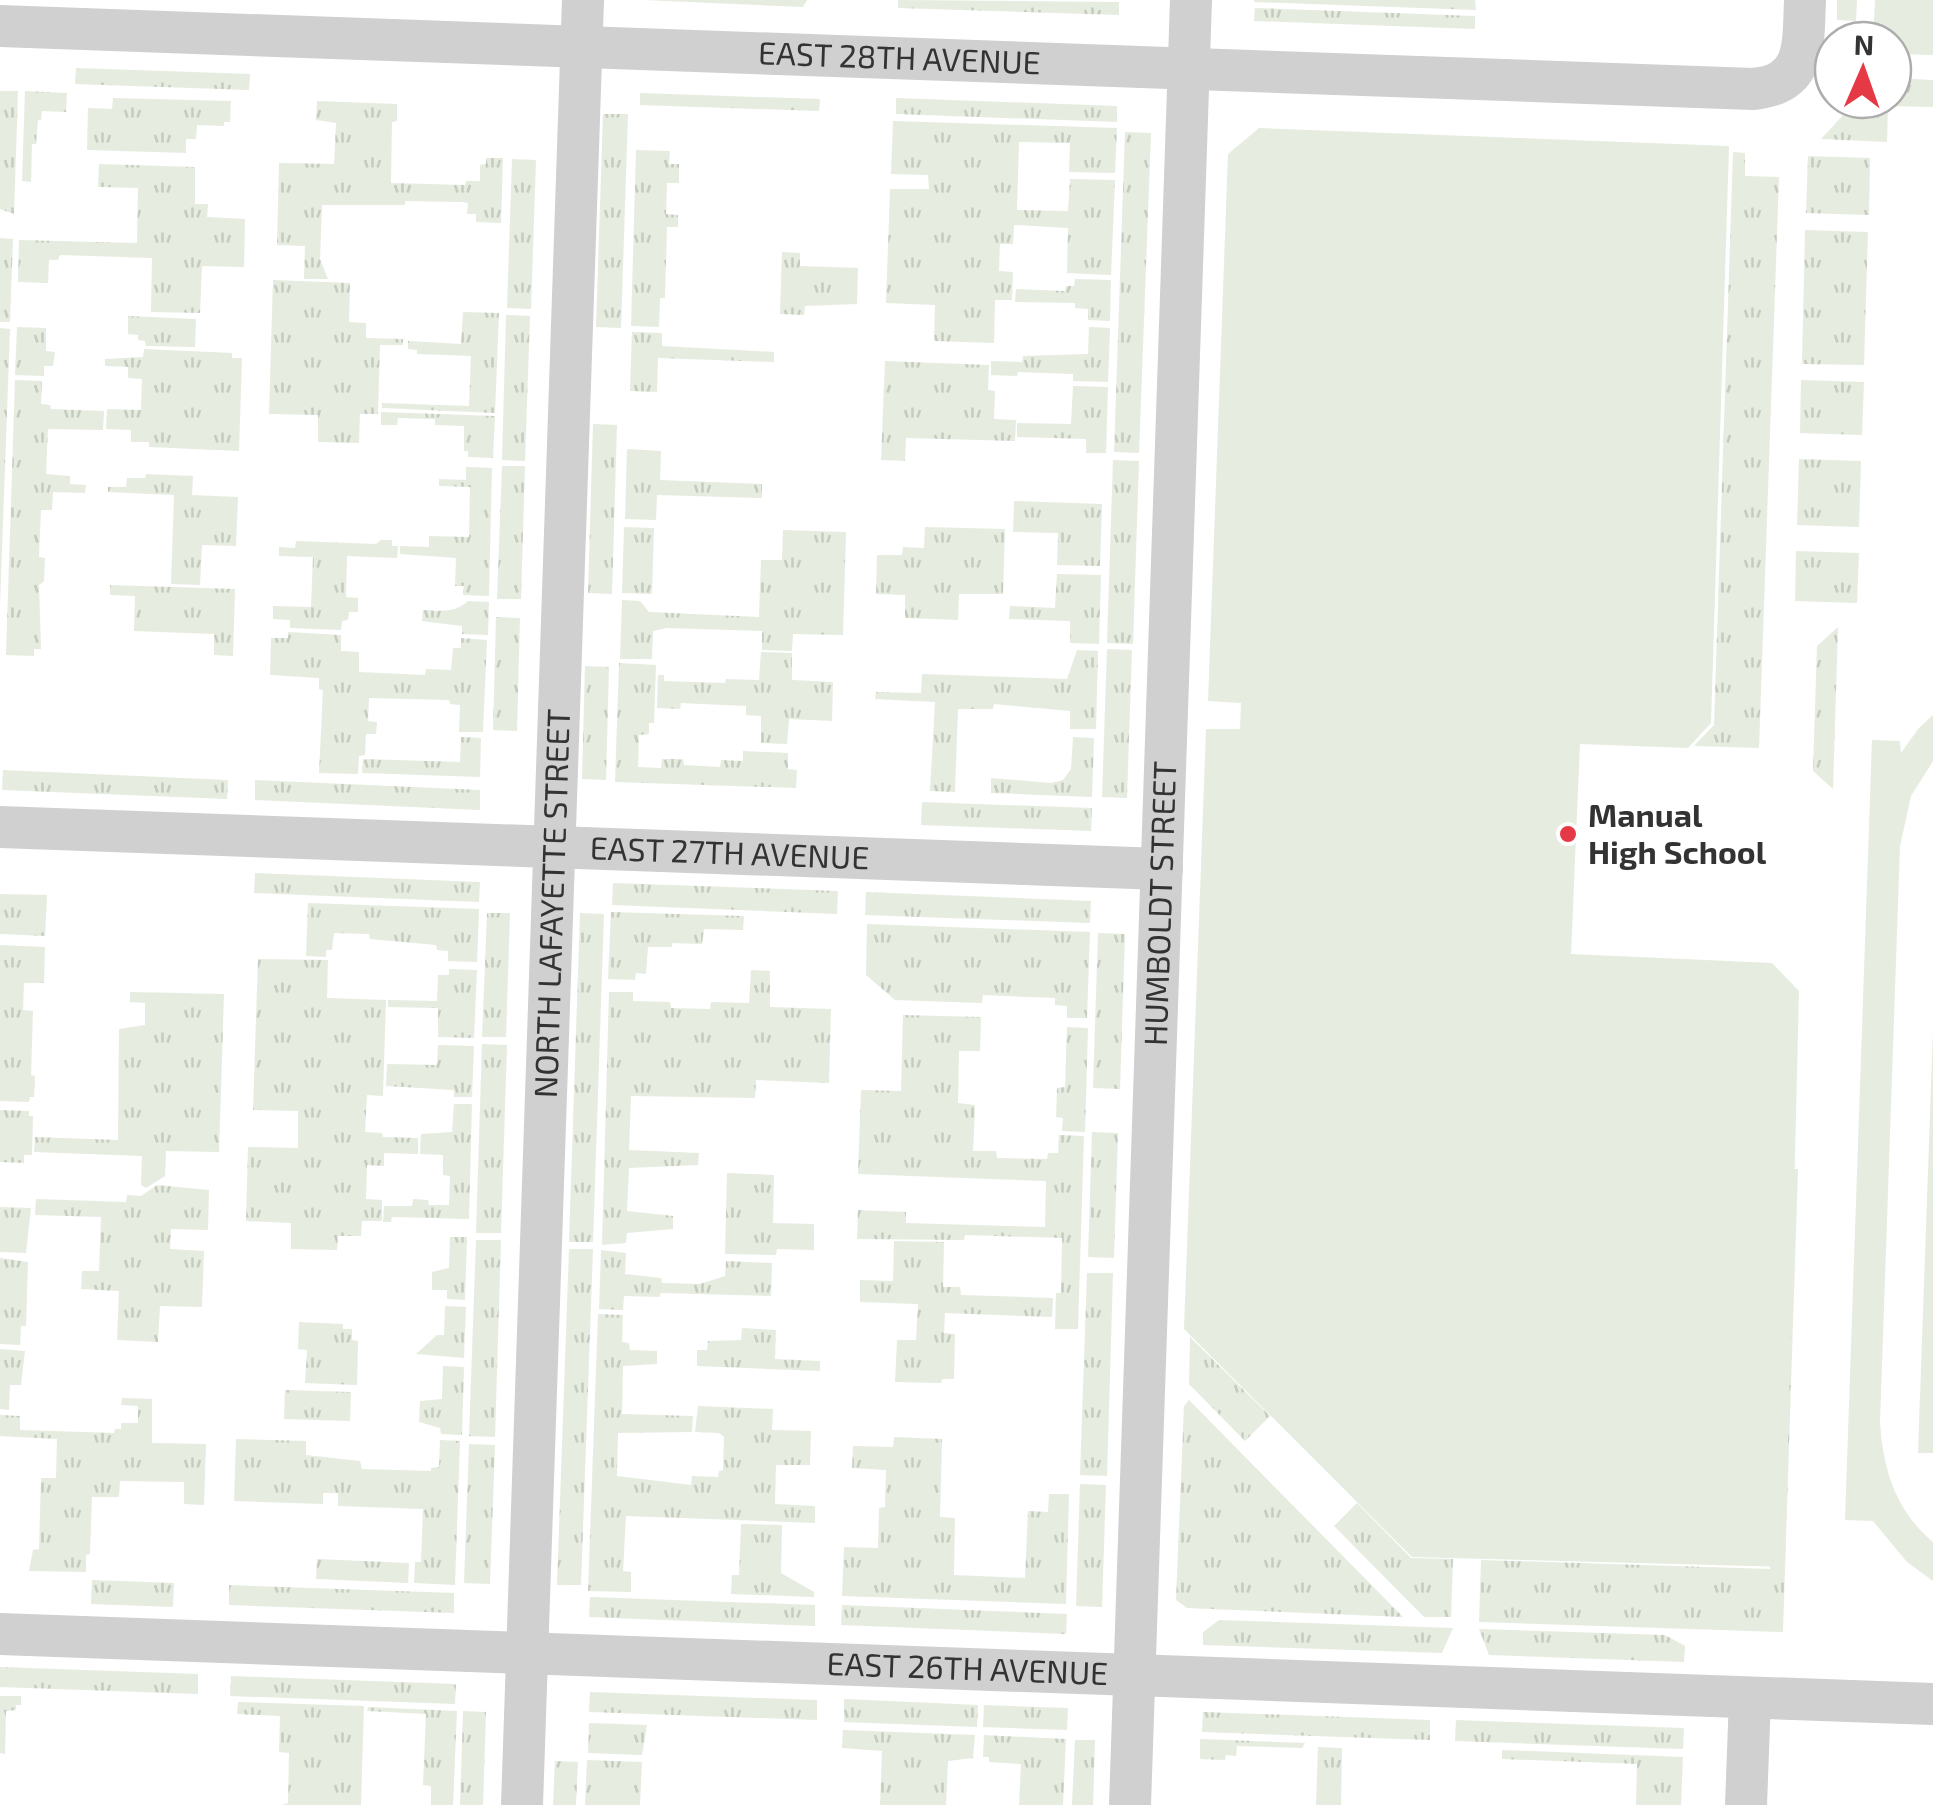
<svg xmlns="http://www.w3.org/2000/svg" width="1933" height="1805" font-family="'Exo 2',sans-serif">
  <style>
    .grass { fill: url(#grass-tufts) }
    .park { fill: #e6ecdf }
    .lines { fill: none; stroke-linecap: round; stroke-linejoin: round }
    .minor { stroke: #d0d0d0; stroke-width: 42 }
    .poi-dot { fill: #e63946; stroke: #fff; stroke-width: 4 }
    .labels { text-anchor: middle; stroke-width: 10; stroke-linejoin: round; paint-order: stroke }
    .street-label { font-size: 32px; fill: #333; stroke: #fff }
    .poi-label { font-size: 32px; font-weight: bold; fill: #333; stroke: #fff; text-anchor: start }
  </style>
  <defs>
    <pattern id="grass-tufts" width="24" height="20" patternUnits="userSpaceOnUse" patternTransform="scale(2.5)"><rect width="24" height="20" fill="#e6ecdf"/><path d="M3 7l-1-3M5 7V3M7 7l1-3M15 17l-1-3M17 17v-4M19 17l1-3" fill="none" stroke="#c6cbc0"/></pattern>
  </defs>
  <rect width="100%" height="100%" fill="#fff"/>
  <g class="grass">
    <path d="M644,0H807L803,7Z"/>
    <path d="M898,0L1119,2V15L898,8Z"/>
    <path d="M1254,0H1475L1476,10L1254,2Z"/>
    <path d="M1837,0H1857L1856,21L1837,20Z"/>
    <path d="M1255,8L1475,16V29L1254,21Z"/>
    <path d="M76,68L250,74L249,90L75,84Z"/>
    <path d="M1893,78L1933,80V107L1888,106L1887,142L1821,139L1846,112V100H1893Z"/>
    <path d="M0,91H18L14,214L0,209Z"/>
    <path d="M25,91L67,93L66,112L42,111L41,120H38L36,144H32L31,182L22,181Z"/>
    <path d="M640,93L820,99L819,111L640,105Z"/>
    <path d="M113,98L231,101L230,122H224V126L197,125L196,139H186V153L87,150L88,108L112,109Z"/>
    <path d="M896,98L1117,106V122L896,114Z"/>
    <path d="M317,101L397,104V121L392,122L391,183L465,185L466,181H480V165L486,164V158H503L501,223L476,222V214H467L468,203L462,202L405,201V205H322L320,259L328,279H304L305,246L277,245L279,163L334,164L336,123L316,120Z"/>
    <path d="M603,114H628L621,328L596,327Z"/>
    <path d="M893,121L1117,128L1115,173L1069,172L1070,143L1019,142L1017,210L1068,211L1070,179L1115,180L1111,275L1067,273L1068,228L1014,225L1013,244H1000L999,271L1013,272L1012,300H995L994,343L934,341L935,305L886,303L890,189H929L928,175L891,174Z"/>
    <path d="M1125,132L1151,133L1139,453L1114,452Z"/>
    <path d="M636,150L670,151L669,164H679V183H667L666,214L678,215V227H667L665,298H660L659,327L631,326Z"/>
    <path d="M1733,152L1745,153V176L1779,177L1759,748L1694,746L1714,725Z"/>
    <path d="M1808,156L1870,158L1869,215L1806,213Z"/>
    <path d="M512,159L536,160L531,309L507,308Z"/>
    <path d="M99,164L195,167V204H208L207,217L245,219L244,267L202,266L200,313L151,312L152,258L60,255L58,260H49L48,283L18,282L19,240L137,243L138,188L98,187Z"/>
    <path d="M1805,230L1868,232L1864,365L1802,364Z"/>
    <path d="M0,238L13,239L10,322H0Z"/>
    <path d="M782,252L800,253V266L858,268L857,304L805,306L804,315L780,314Z"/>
    <path d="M1075,279L1111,280L1110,321L1088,320V309L1075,308V303L1015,302L1016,289L1065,291L1066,286H1074Z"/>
    <path d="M273,280L350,283L349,322L366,323V338L403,339V345H380L378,414H360L359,443L318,442V415L269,414Z"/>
    <path d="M463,312L499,313L495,413L382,408V403L469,406L471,356L417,354V350L408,349V341L461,344Z"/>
    <path d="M506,315L530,316L525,461L502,460Z"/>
    <path d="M128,316L196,319L195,347L146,346L145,341L138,340V335L128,334Z"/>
    <path d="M17,327L46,328V351L55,352L53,366H44V376L15,375Z"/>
    <path d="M1089,327L1110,328L1108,382L1073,381V374L1018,372L1017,376L991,375V361L1022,362L1023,356L1088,354Z"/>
    <path d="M0,328L10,329L0,605Z"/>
    <path d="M632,332L662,333V346L774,352V362L658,358L657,392L630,391Z"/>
    <path d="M144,349L232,353V358H242L239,451L149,447V442H131V430L106,429L107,409L141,410L142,379L128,378V367L105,366V359L143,357Z"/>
    <path d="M885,361L989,365L988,390L995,391L994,419L1016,420L1015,441L906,438L905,461L881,460Z"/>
    <path d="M15,380L42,381L41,404L50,405L51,409L104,411L103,430L48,429L46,474L70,476V484L86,485L85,493L53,492L52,510H41L39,557L45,558L44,581L39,585L41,649H34V656L6,655Z"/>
    <path d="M1801,380L1864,382L1862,435L1800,433Z"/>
    <path d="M1073,386L1108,387L1106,453H1086V439L1017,437V423L1071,424Z"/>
    <path d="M381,412L495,416L493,458L468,457V451H464V426L435,425V419L398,418L397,425H381Z"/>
    <path d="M593,424L617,425L612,594L588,593Z"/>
    <path d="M627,449L661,451L660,480L762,484V498L657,495L656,520L625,519Z"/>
    <path d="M1799,459L1861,461L1859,527L1797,525Z"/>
    <path d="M1113,460L1139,461L1133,644L1107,643Z"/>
    <path d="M502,466H525L521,599H497Z"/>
    <path d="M466,467L492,468L489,596L463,595L464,586H455L456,558L400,554V546L429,547V536L469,537L470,487L439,486V479L466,480Z"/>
    <path d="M146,474L193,476L192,495L238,497L236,546L202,545L200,585L171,584L174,495L108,492V487H126L127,478H145Z"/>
    <path d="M1014,501L1102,504L1100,566L1057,565L1058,533L1013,532Z"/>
    <path d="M624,527L654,528L652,594L622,593Z"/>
    <path d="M925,527L1005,529L1003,594H959L958,620L905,618V595L876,594L877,555H902L903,547L924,548Z"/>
    <path d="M783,530L846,532L843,635L793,634L792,651L762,650V631L667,628L653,631L652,659H620L622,600L640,601L649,612L759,617L761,560H782Z"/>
    <path d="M381,540H392V546H398L397,558L347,556L346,597L358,598V612H349L348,620L342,621L341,630L290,628V620L273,619V606L311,607L313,557L279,556V547L295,548L296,541L376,544Z"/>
    <path d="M1796,551L1859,553L1857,603L1795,601Z"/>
    <path d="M1057,574L1101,575L1099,644L1070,643V621L1009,619L1010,606L1055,608Z"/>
    <path d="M110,585L235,589L233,656L214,655V634L134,631L135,596L110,595Z"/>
    <path d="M468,601L489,602L488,635L462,634V626L422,621L423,610C441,611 455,613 468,601Z"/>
    <path d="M496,617L520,618L517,731L493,730Z"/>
    <path d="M1838,627L1833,789L1813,771L1817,646Z"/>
    <path d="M288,632L341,635V651L359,652V672L425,675L426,669L451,670L453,648H461V638L487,640L483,732H459L460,705L450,704L449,700L369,698L368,721L377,722L376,734H366L365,755L359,756L358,774L319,773L323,690L319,689V678L270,675L271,638H288Z"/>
    <path d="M1107,649L1132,650L1127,798L1102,797Z"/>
    <path d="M1077,650L1098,651L1096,729H1070V711L994,704L993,709H958L955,792L930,791L935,702L875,699L876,692L921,693L922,674L1067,679Z"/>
    <path d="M761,652L792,653V680L833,682L832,721L789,719L787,744L761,743V716L746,715V706L681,703L680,709L657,708L658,675H664V681L725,683L726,679L759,680Z"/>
    <path d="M619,663L656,665L654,723H649V734L639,735L638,767L661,768L662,759H683L684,765L720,767L721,760L743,761V751L788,753V769L797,770L796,788L615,782Z"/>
    <path d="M585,666L609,667L606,780L582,779Z"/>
    <path d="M461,737L481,738L480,777L362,773L363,759L460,762Z"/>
    <path d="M1073,737L1094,738L1092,797L991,793V778L1051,783L1063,780L1071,769Z"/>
    <path d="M3,770L228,780L227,799L2,790Z"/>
    <path d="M255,780L480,790V810L255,800Z"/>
    <path d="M922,802L1092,808L1091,831L921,825Z"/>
    <path d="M255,873L480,882L479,902L254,893Z"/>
    <path d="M613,883L838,891L837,914L612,905Z"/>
    <path d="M866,892L1091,901L1090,923L865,915Z"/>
    <path d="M0,894L47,895L45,936L0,934Z"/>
    <path d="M308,903L479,909L477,962L448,961V951L437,950L436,945L370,939L369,934L334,933L332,950H326V957L306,956Z"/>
    <path d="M611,912L744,916L743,930L704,929L702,944L672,943V947H648L646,974L636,973L635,980L608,979Z"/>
    <path d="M487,913H510L506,1037H482Z"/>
    <path d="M580,913L604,914L593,1242H569Z"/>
    <path d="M867,924L1090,932L1087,1018H1067V1006L1055,1005V998L983,995L982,1003L895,1000L866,975Z"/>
    <path d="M1098,933L1125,934L1120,1089L1093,1088Z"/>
    <path d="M0,945L45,947L44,983H24L23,1010L33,1011L31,1075L35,1076L34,1097H30L29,1102L0,1101Z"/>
    <path d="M258,959L328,960L327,998L386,1000L383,1096L367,1095L365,1132L382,1133L383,1137L418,1138V1154L384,1153V1166L367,1165L366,1199L382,1200V1221H362L361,1236H338L337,1250L291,1249V1223L246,1221L248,1147L298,1148V1111L253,1110Z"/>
    <path d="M449,969L477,970L474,1038L438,1037V1008L388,1007V1000L437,1001L438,975H449Z"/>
    <path d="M751,970L770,971V1007L831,1009L829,1083L756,1080L755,1098L631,1096L629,1150L699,1153L698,1165L629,1168L627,1211L673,1216V1229L627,1233L626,1243L602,1245L609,992H633V1001L670,1002L671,1008L710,1009L711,1002L749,1003Z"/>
    <path d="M130,992L224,994L219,1152L166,1151L165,1176L146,1188L141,1185L142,1156L34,1152L35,1137L118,1140L119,1029L145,1025V1003L130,1002Z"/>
    <path d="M903,1015L981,1017L980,1051H959L958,1103L975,1105L973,1151H996L997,1158L1047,1159L1048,1153H1058L1059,1135L1084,1136L1078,1329H1055L1056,1293H1061L1062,1238L965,1235L964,1240L857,1239L858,1210L906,1212V1223L1045,1227L1046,1181L858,1174L861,1090L901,1091Z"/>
    <path d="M1067,1027L1088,1028L1085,1132L1062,1131L1063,1118L1056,1117L1057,1088L1065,1087Z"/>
    <path d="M482,1044L507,1045L501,1233H476Z"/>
    <path d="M438,1045L474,1046L472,1097H454V1090L386,1086L387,1064L437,1065Z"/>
    <path d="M454,1104H472L469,1219L392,1217L391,1222H383L384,1206H412L413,1199L428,1200L429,1205H449L450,1176L443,1175V1155L420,1154L421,1134L452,1132Z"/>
    <path d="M0,1110L29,1111V1116H33L32,1155H24V1163L0,1162Z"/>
    <path d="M1092,1132L1118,1133L1114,1258L1088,1257Z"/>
    <path d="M1783,1169H1798L1783,1632L1479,1622L1481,1560L1770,1569Z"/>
    <path d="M727,1173L774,1175L773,1223L814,1224V1250L777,1249L776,1255L725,1254Z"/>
    <path d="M157,1185L209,1190L208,1230L171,1229L170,1249L204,1251L202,1307L160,1306L158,1342L117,1340L119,1291L81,1289L82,1271H99L101,1217L35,1215L36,1199L126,1202L127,1195L141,1196Z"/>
    <path d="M0,1207L31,1208L26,1253L0,1252Z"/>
    <path d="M450,1237H467L465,1300L447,1299V1290H432V1272L449,1268Z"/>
    <path d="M476,1240H501L495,1437L469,1436Z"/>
    <path d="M894,1241L944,1242L943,1287H960L961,1295L1053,1298L1052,1317L945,1313L944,1333L955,1334L954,1379H942L941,1383L895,1382L897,1340H916L918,1304L860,1302V1280L893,1281Z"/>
    <path d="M569,1249H593L581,1585H557Z"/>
    <path d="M601,1250L626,1253L625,1274L661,1278L662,1283L700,1284L725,1276L726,1261L772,1263L771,1296L661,1293L659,1297L624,1296L623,1310L599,1309Z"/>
    <path d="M0,1258L28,1262L26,1326H21L20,1345L0,1344Z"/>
    <path d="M1087,1273H1113L1107,1476L1080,1475Z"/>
    <path d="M445,1306L466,1307L464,1358L416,1354L437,1335H444Z"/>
    <path d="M598,1314L623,1315L622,1342L629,1343L630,1350L657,1351V1364L623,1366L622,1414L693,1416L692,1432L618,1433L617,1476L691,1485L692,1476L718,1477L719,1471L723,1470L724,1437L719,1433L695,1432L698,1406L773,1409L772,1430L811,1431L810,1465H776L775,1504L815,1506V1523L626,1516L623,1571L631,1572V1592L588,1591Z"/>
    <path d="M299,1322L343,1324V1329H352V1340L358,1341L357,1385L305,1383L307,1350L298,1349Z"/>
    <path d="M742,1328L776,1330L775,1359L820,1361V1371L697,1366V1350H707L708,1341L741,1340Z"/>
    <path d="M1190,1337L1270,1416L1245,1441L1189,1384Z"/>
    <path d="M0,1349L25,1351L21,1385H10L9,1410L0,1409Z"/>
    <path d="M443,1366L464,1367L462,1435L441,1434L440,1428L419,1422L420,1401L442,1399Z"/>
    <path d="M285,1390L351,1392L350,1421L284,1419Z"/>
    <path d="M122,1398L152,1399V1443L206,1444L204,1505L184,1504V1482L120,1481L119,1497H92L90,1554L86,1555V1572L29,1571L33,1550L39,1549L41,1478H56L57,1439L0,1436V1415L20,1416V1430L114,1433L115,1429H121V1423H138V1406L121,1405Z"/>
    <path d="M1189,1400L1403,1617L1187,1608L1176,1600L1184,1406Z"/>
    <path d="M894,1437L942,1439L940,1517L955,1518L954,1575L1025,1578L1028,1511L1048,1512L1049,1494H1069L1066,1604L842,1596L844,1547L878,1548L879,1508L885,1507L886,1470L852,1468L853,1446L893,1447Z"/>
    <path d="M236,1439L306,1441V1455L360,1461L362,1469L431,1471V1468L439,1467L440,1440L460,1441L455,1585L414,1583L415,1562H421L423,1509L338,1506V1493H323V1504L234,1501Z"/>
    <path d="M469,1444L495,1445L490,1584L464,1583Z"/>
    <path d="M1080,1484L1106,1485L1102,1607L1076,1606Z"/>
    <path d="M1357,1503L1411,1558L1453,1559L1451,1617H1424L1334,1526Z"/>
    <path d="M741,1524L782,1525L781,1573L814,1592V1597L731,1594L732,1575H739Z"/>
    <path d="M317,1559L409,1563L408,1583L316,1579Z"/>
    <path d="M92,1580L174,1583L173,1607L91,1604Z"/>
    <path d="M229,1585L454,1593V1613L229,1605Z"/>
    <path d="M590,1597L815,1605V1626L589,1617Z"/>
    <path d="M842,1605L1067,1614L1066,1634L841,1625Z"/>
    <path d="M1219,1620L1453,1628L1442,1653L1203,1645V1632Z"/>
    <path d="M1479,1629L1665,1635L1685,1646L1684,1662L1489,1655Z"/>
    <path d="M0,1667L198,1674V1694L0,1687Z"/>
    <path d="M231,1676L456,1684L455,1704L230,1696Z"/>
    <path d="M590,1692L817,1700V1720L589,1712Z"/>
    <path d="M0,1696H21V1705H16V1710L6,1711L5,1754L0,1753Z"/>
    <path d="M844,1699L978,1705L977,1727L844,1722Z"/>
    <path d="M238,1702L364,1706L361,1805H282L288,1803L289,1753L279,1752L280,1716L237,1714Z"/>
    <path d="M984,1705L1068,1708L1067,1730L983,1727Z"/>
    <path d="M368,1707L457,1711L453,1805H431V1786L423,1785L426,1714L367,1711Z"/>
    <path d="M463,1711L486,1712L483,1805H460Z"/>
    <path d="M1203,1712L1430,1720V1740L1202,1732Z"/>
    <path d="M1456,1720L1684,1728L1683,1749L1455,1741Z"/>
    <path d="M589,1723L647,1725L642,1755L588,1753Z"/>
    <path d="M843,1730L975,1735L973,1758L948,1761L946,1805H880L882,1751L842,1748Z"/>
    <path d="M984,1735L1066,1739L1063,1805H1019L1021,1764L989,1762V1757H983Z"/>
    <path d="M1200,1739L1305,1743L1302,1748L1237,1746L1236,1756L1226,1755L1225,1760L1200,1759Z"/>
    <path d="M1075,1740H1095L1093,1805H1072Z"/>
    <path d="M1318,1747L1342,1748L1341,1805H1316Z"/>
    <path d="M1502,1750L1683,1757L1681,1805H1636L1637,1764L1502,1759Z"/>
    <path d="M587,1760L642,1762L640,1805H585Z"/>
    <path d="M555,1761L578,1762L576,1805H553Z"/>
  </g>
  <g class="park">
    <path d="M1875,0H1933V55L1893,54V40H1873Z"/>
    <path d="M1259,128L1729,146L1711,723L1688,748L1580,744L1571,954L1772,963L1799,991L1785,1567L1412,1557L1184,1329L1206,729H1240L1241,703L1208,701L1228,154Z"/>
    <path d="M1933,715V761L1911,796L1900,846L1880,1422C1883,1469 1895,1510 1933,1542V1581L1907,1562L1873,1521L1845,1520L1872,740L1900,741L1901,753L1918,729Z"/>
    <path d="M1933,1030V1453H1918Z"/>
  </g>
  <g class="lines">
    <g class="minor">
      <path id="s1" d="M0,26L1753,89C1808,84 1803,44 1805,0"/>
      <path id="s2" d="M0,827L1162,869"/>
      <path id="s3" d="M0,1634L1933,1704"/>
      <path id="s4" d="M522,1805L583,0"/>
      <path id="s5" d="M1130,1805L1191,0"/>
      <path d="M1746,1805L1750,1698"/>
    </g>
  </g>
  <circle class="poi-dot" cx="1568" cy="834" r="10"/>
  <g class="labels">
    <g class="street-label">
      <text dy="11" stroke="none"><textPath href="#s1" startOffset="900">EAST 28TH AVENUE</textPath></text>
      <text dy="11" stroke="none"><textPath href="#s2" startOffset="730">EAST 27TH AVENUE</textPath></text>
      <text dy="11" stroke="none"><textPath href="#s4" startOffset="902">NORTH LAFAYETTE STREET</textPath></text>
      <text dy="11" stroke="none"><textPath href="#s5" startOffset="902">HUMBOLDT STREET</textPath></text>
      <text dy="11" stroke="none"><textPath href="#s3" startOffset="968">EAST 26TH AVENUE</textPath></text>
    </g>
    <g class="poi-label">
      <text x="1588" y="827">Manual<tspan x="1588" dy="37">High School</tspan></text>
    </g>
  </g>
  <g transform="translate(1863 70) rotate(2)"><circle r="48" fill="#ffffff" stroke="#adadad" stroke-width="2.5"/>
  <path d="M0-8L18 38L0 25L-18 38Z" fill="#e63946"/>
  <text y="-15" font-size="28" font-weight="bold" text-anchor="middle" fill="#333333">N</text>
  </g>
</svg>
